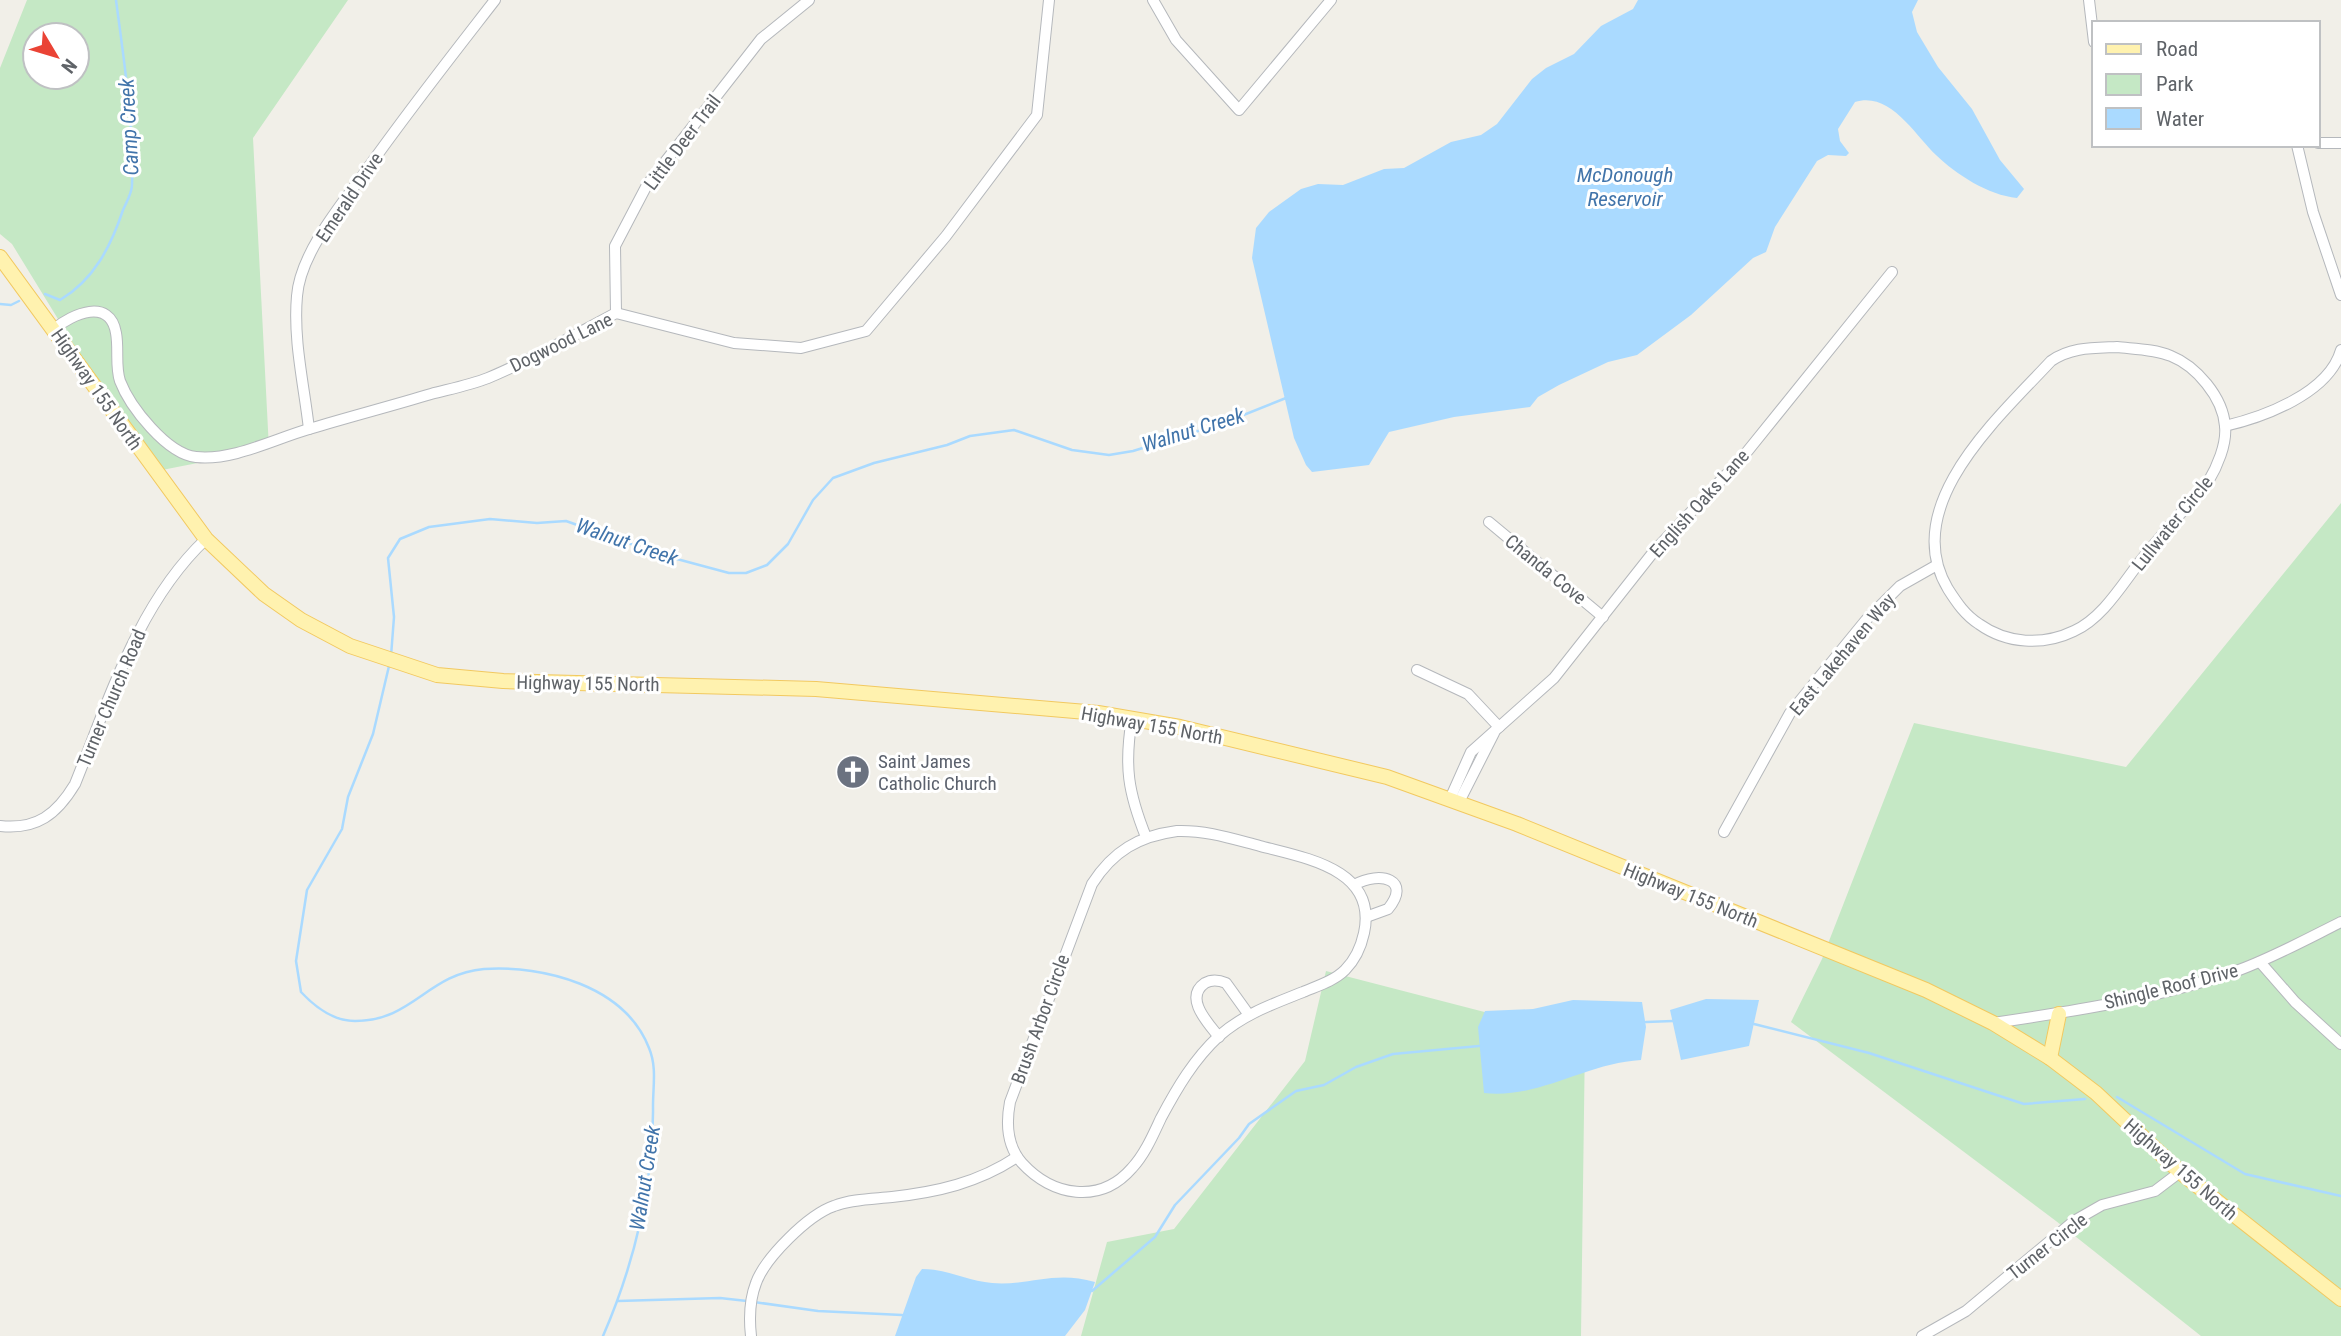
<svg xmlns="http://www.w3.org/2000/svg" width="2341" height="1336" font-family="'Roboto Condensed',sans-serif">
  <style>
    .green { fill: #c5e8c5; fill-rule: evenodd }
    .water { fill: #aadaff }
    .lines { fill: none; stroke-linecap: round; stroke-linejoin: round }
    .stream { stroke: #aadaff; stroke-width: 2.5 }
    .minor-casing { stroke: #b5b8bc; stroke-width: 12 }
    .major-casing { stroke: #f2c960; stroke-width: 16 }
    .minor { stroke: #fff; stroke-width: 10 }
    .major { stroke: #fff2af; stroke-width: 14 }
    .labels { text-anchor: middle; stroke-width: 6; stroke-linejoin: round; paint-order: stroke }
    .street-label { font-size: 19px; fill: #5f6368; stroke: #fff }
    .worship-label { font-size: 19px; fill: #5b616d; stroke: #fff; text-anchor: start }
    .water-label { font-size: 21px; font-style: italic; fill: #4174aa; stroke: #fff }
  </style>
  <rect width="100%" height="100%" fill="#f1efe8"/>
  <g class="green">
    <path d="M27,0H348L253,138L269,449L162,470L131,438L12,244L0,234V68ZM35,35H77V77H35Z"/>
    <path d="M2341,503V1336H2201L2056,1221L1791,1022L1822,959L1914,723L2126,767Z"/>
    <path d="M1326,971L1585,1038L1581,1336H1081L1107,1242L1174,1229L1305,1061Z"/>
  </g>
  <g class="water">
    <path d="M1638,0H1918L1912,12L1917,32L1938,67L1972,109L2000,160L2024,189L2017,198C1988,195 1957,175 1936,155C1915,135 1890,91 1855,102L1838,129L1840,141L1849,153L1846,156L1828,155L1817,161L1775,227L1766,252L1753,258L1691,315L1637,355L1608,362L1559,385L1538,397L1530,407L1454,417L1389,432L1369,465L1312,472L1306,465L1294,438L1252,258L1256,228L1269,212L1301,189L1318,184L1343,185L1384,169L1404,168L1451,142L1481,135L1497,124L1532,79L1546,68L1574,54L1601,26L1633,9Z"/>
    <path d="M1706,999L1759,1000L1749,1046L1681,1060L1670,1010Z"/>
    <path d="M1573,1000L1642,1002L1646,1027L1641,1060C1586,1063 1540,1099 1484,1093L1478,1027L1485,1011L1533,1009Z"/>
    <path d="M922,1269C947,1269 968,1281 992,1283C1030,1286 1054,1270 1095,1282L1085,1310L1065,1336H895L916,1277Z"/>
  </g>
  <g class="lines">
    <g class="stream">
      <path d="M45,294L60,300C94,280 111,246 123,210C126,203 132,193 132,185C134,124 124,61 116,0"/>
      <path d="M0,304L11,305L19,301"/>
      <path d="M391,656L394,617L388,558L400,539L429,527L490,519L537,523L566,521L662,555L729,573H746L767,565L788,544L813,500L833,478L874,463L947,445L970,436L1014,430L1072,450L1109,455L1133,451L1221,424L1286,398"/>
      <path d="M389,666L373,734L348,797L342,829L307,890L296,961L301,992C315,1007 334,1021 355,1021C413,1021 427,974 484,969C544,965 625,986 649,1048C657,1067 653,1086 653,1106C654,1183 634,1265 603,1336"/>
      <path d="M1646,1022L1673,1021"/>
      <path d="M1754,1024L1869,1053L2024,1104L2085,1099"/>
      <path d="M2117,1097L2245,1174L2341,1196"/>
      <path d="M1092,1291L1155,1237L1175,1205L1239,1138L1249,1124L1296,1091L1324,1085L1356,1067L1393,1054L1479,1046"/>
      <path d="M618,1301L720,1298L747,1301"/>
      <path d="M754,1302L818,1311L902,1315"/>
    </g>
    <g class="minor-casing">
      <g id="minor">
        <path d="M1153,0L1176,40L1239,110L1331,0"/>
        <path d="M2089,0L2094,42"/>
        <path d="M2318,143H2341"/>
        <path d="M2297,145L2313,212L2341,295"/>
        <path d="M616,313L615,246L647,185L761,39L809,0"/>
        <path d="M54,329C72,314 110,297 116,333C119,349 115,366 120,381C130,407 167,454 196,457C233,461 274,439 309,429C349,417 391,406 431,394C450,389 470,385 488,378C532,360 574,335 616,313L734,343L801,348L866,331L946,236L1037,115L1049,0"/>
        <path d="M2117,347C2135,349 2154,349 2171,356C2196,366 2223,397 2225,426C2227,444 2217,467 2208,482C2187,506 2166,530 2146,554C2125,579 2105,617 2074,631C2043,646 2007,644 1979,624C1965,615 1957,603 1948,589C1898,506 1999,417 2051,361C2071,347 2093,348 2117,347Z"/>
        <path d="M2225,426C2264,417 2329,393 2341,350"/>
        <path d="M309,429C304,385 293,340 297,296C300,255 339,207 363,175C405,115 450,58 495,0"/>
        <path d="M1489,522L1603,617"/>
        <path d="M1417,670L1468,694L1499,727"/>
        <path d="M1132,718C1124,766 1128,792 1146,837"/>
        <path d="M1450,799L1471,752L1554,678L1655,550L1742,458L1892,272"/>
        <path d="M1459,802L1494,733"/>
        <path d="M0,826C37,830 57,814 75,784C109,700 138,603 206,539"/>
        <path d="M1177,831C1206,830 1233,839 1260,846C1305,858 1378,869 1364,933C1361,947 1355,960 1345,970C1334,981 1317,986 1303,992C1273,1004 1244,1014 1219,1036C1194,1059 1177,1088 1161,1118C1153,1135 1145,1154 1132,1168C1100,1205 1052,1196 1022,1163C1007,1146 1006,1123 1010,1102L1092,884C1113,851 1139,836 1177,831Z"/>
        <path d="M1724,832L1790,713L1866,620L1900,586L1937,565"/>
        <path d="M1354,885C1381,870 1412,880 1388,909L1366,917"/>
        <path d="M2260,962L2295,1002L2341,1044"/>
        <path d="M1993,1023C2075,1011 2160,998 2239,970C2274,957 2307,939 2341,922"/>
        <path d="M1219,1037C1209,1024 1183,998 1205,983C1212,979 1219,980 1226,983L1249,1015"/>
        <path d="M751,1336C749,1318 749,1301 756,1283C765,1258 808,1215 834,1206C852,1199 873,1199 892,1197C937,1192 978,1183 1017,1157"/>
        <path d="M1922,1336L1966,1311L2074,1221L2102,1205L2155,1191L2180,1172"/>
      </g>
    </g>
    <g class="major-casing">
      <g id="major">
        <path d="M0,257L206,539L264,594L301,620L350,646L437,675L503,681L816,689L1098,713L1180,727L1387,777L1517,824L1926,990L1993,1023L2050,1058L2096,1093L2180,1172L2341,1299"/>
        <path d="M2050,1058L2059,1014"/>
      </g>
    </g>
    <use href="#minor" class="minor"/>
    <use href="#major" class="major"/>
  </g>
  <defs>
    <g id="church-disc" transform="scale(1.75)"><circle r="9.5" fill="#6b7280" stroke="#fff"/><path d="M-1.2-6h2.4v3.5h3.3v2.4h-3.3V6h-2.4V-.1h-3.3v-2.4h3.3Z" fill="#fff"/></g>
  </defs>
  <g fill-rule="evenodd">
    <use href="#church-disc" x="853" y="772"/>
  </g>
  <g class="labels">
    <g class="street-label">
      <text transform="translate(682 142) rotate(-53)" y="7">Little Deer Trail</text>
      <text transform="translate(349 197) rotate(-56)" y="7">Emerald Drive</text>
      <text transform="translate(561 342) rotate(-26)" y="7">Dogwood Lane</text>
      <text transform="translate(97 389) rotate(55)" y="7">Highway 155 North</text>
      <text transform="translate(1699 503) rotate(-48)" y="7">English Oaks Lane</text>
      <text transform="translate(2172 523) rotate(-51)" y="7">Lullwater Circle</text>
      <text transform="translate(1546 569) rotate(39)" y="7">Chanda Cove</text>
      <text transform="translate(1842 654) rotate(-50)" y="7">East Lakehaven Way</text>
      <text transform="translate(588 683) rotate(1)" y="7">Highway 155 North</text>
      <text transform="translate(111 698) rotate(-67)" y="7">Turner Church Road</text>
      <text transform="translate(1152 725) rotate(10)" y="7">Highway 155 North</text>
      <text transform="translate(1691 895) rotate(22)" y="7">Highway 155 North</text>
      <text transform="translate(2171 986) rotate(-14)" y="7">Shingle Roof Drive</text>
      <text transform="translate(1040 1019) rotate(-70)" y="7">Brush Arbor Circle</text>
      <text transform="translate(2181 1169) rotate(41)" y="7">Highway 155 North</text>
      <text transform="translate(2047 1246) rotate(-38)" y="7">Turner Circle</text>
    </g>
    <g class="worship-label">
      <text x="878" y="768">Saint James<tspan x="878" dy="22">Catholic Church</tspan></text>
    </g>
    <g class="water-label">
      <text transform="translate(129 127) rotate(-93)" y="7">Camp Creek</text>
      <text x="1625" y="182">McDonough<tspan x="1625" dy="24">Reservoir</tspan></text>
      <text transform="translate(1193 430) rotate(-17)" y="7">Walnut Creek</text>
      <text transform="translate(627 542) rotate(19)" y="7">Walnut Creek</text>
      <text transform="translate(645 1178) rotate(-81)" y="7">Walnut Creek</text>
    </g>
  </g>
  <rect x="2092" y="21" width="228" height="126" fill="#ffffff" stroke="#bfc1c3" stroke-width="2"/>
  <rect x="2106" y="44" width="35" height="10" fill="#fff2af" stroke="#bfc1c3" stroke-width="2"/>
  <text x="2156" y="56" font-size="21" fill="#5f6368">Road</text>
  <rect x="2106" y="74" width="35" height="21" fill="#c5e8c5" stroke="#bfc1c3" stroke-width="2"/>
  <text x="2156" y="91" font-size="21" fill="#5f6368">Park</text>
  <rect x="2106" y="108" width="35" height="21" fill="#aadaff" stroke="#bfc1c3" stroke-width="2"/>
  <text x="2156" y="126" font-size="21" fill="#5f6368">Water</text>
  <g transform="translate(56 56) rotate(128)"><circle r="33" fill="#ffffff" stroke="#bfc1c3" stroke-width="2"/>
  <path d="M0-5L12 26L0 18L-12 26Z" fill="#ea4335"/>
  <text y="-10" font-size="19" font-weight="bold" text-anchor="middle" fill="#5f6368">N</text>
  </g>
</svg>
